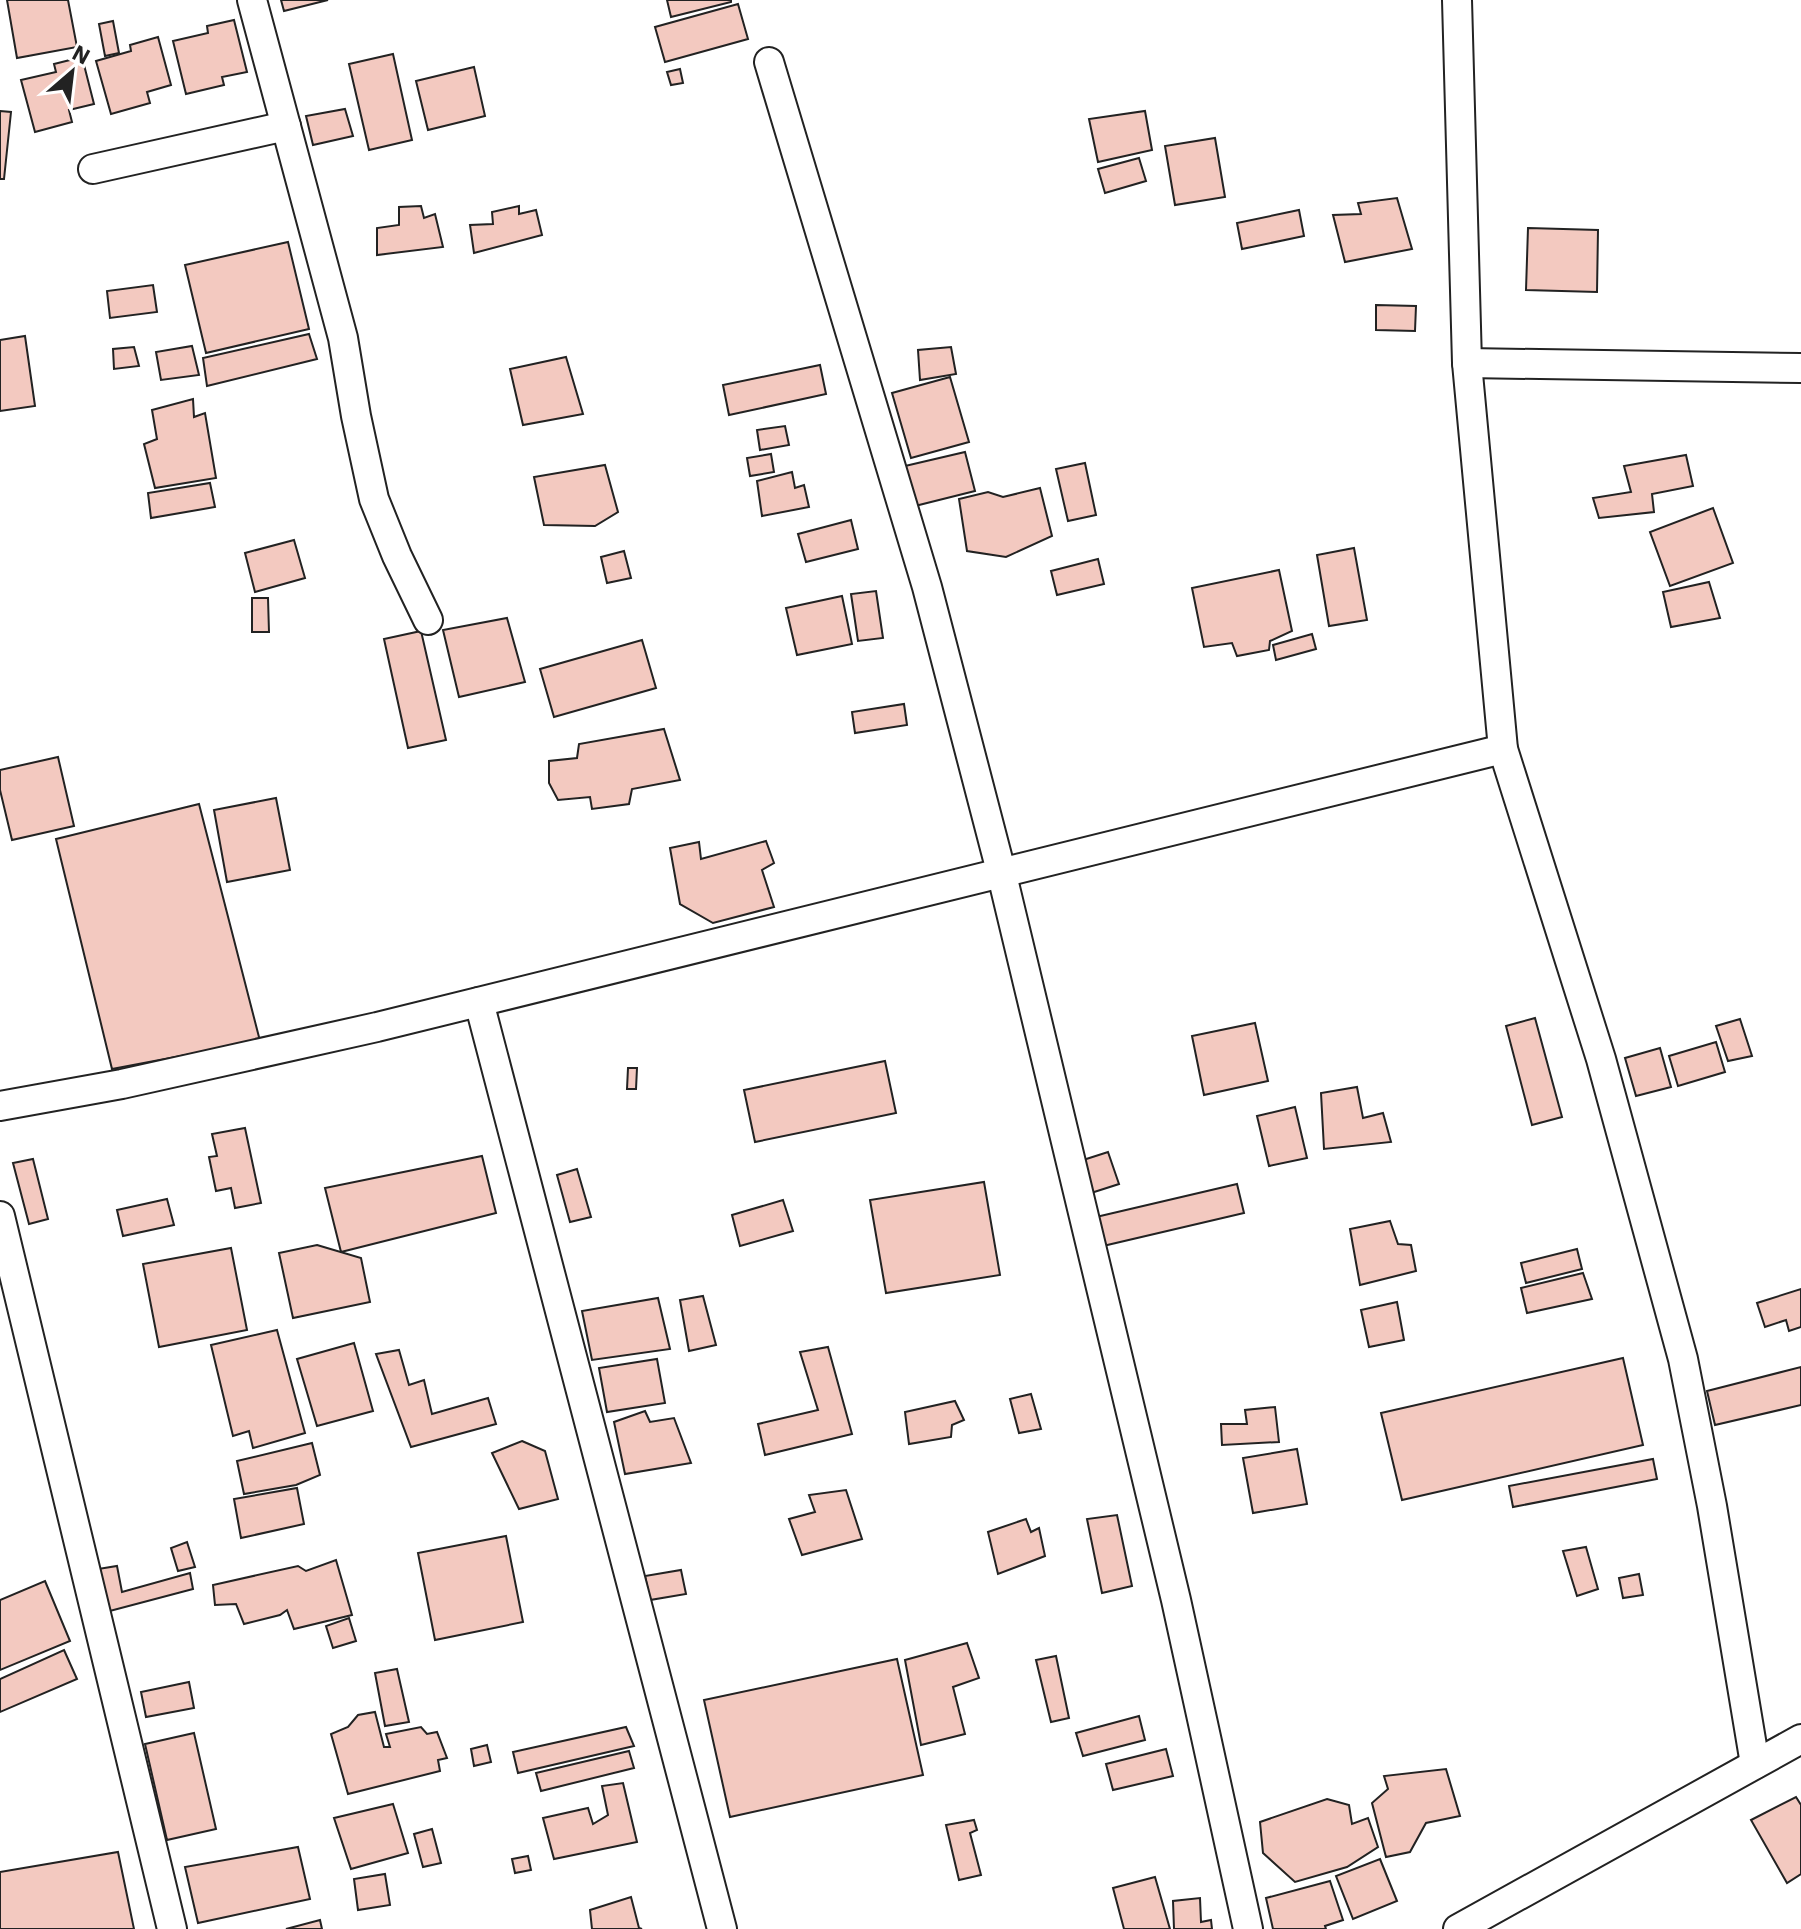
<svg xmlns="http://www.w3.org/2000/svg" width="1801" height="1929" font-family="'IBM Plex Sans',sans-serif">
  <style>
    .building { fill: #f3c9c0; stroke: #222; stroke-width: 2 }
    .lines { fill: none; stroke-linecap: round; stroke-linejoin: round }
    .minor-casing { stroke: #222; stroke-width: 32 }
    .minor { stroke: #fff; stroke-width: 28 }
  </style>
  <rect width="100%" height="100%" fill="#fff"/>
  <g class="building">
    <path d="M7,0H68L77,47L17,58Z"/>
    <path d="M281,0H328L284,11Z"/>
    <path d="M667,0H731V2L671,17Z"/>
    <path d="M738,4L748,39L665,62L655,27Z"/>
    <path d="M234,20L247,72L222,77L224,85L186,94L173,41L208,33L207,26Z"/>
    <path d="M113,21L119,53L105,56L99,24Z"/>
    <path d="M158,37L171,85L147,92L150,103L111,114L96,61L131,51L130,45Z"/>
    <path d="M393,54L412,140L369,150L349,64Z"/>
    <path d="M82,57L94,104L69,110L72,122L35,132L21,80L56,72L54,64Z"/>
    <path d="M474,67L485,116L428,130L416,81Z"/>
    <path d="M680,69L683,83L671,85L667,72Z"/>
    <path d="M345,109L353,136L313,145L306,116Z"/>
    <path d="M0,111L11,112L4,179H0Z"/>
    <path d="M1145,111L1152,150L1098,162L1089,119Z"/>
    <path d="M1215,138L1225,197L1175,205L1165,146Z"/>
    <path d="M1139,158L1146,181L1105,193L1098,169Z"/>
    <path d="M1397,198L1412,249L1345,262L1333,215L1361,214L1358,203Z"/>
    <path d="M421,206L424,218L435,214L443,247L377,255V228L399,225V207Z"/>
    <path d="M519,206V214L536,210L542,235L474,253L470,225L493,224L492,212Z"/>
    <path d="M1299,210L1304,236L1242,249L1237,223Z"/>
    <path d="M1528,228L1598,230L1597,292L1526,290Z"/>
    <path d="M288,242L309,329L206,353L185,265Z"/>
    <path d="M153,285L157,312L110,318L107,291Z"/>
    <path d="M1376,305L1416,306L1415,331L1376,330Z"/>
    <path d="M309,334L317,359L207,386L203,358Z"/>
    <path d="M25,336L35,406L0,411V340Z"/>
    <path d="M192,346L199,375L161,380L156,352Z"/>
    <path d="M134,347L139,366L114,369L113,349Z"/>
    <path d="M951,347L956,374L920,380L918,350Z"/>
    <path d="M566,357L583,414L523,425L510,369Z"/>
    <path d="M820,365L826,394L729,415L723,385Z"/>
    <path d="M950,377L969,442L911,458L892,393Z"/>
    <path d="M193,399L194,417L205,413L216,478L155,488L144,444L157,439L152,410Z"/>
    <path d="M785,426L789,445L760,450L757,430Z"/>
    <path d="M965,452L975,491L915,506L905,466Z"/>
    <path d="M771,454L774,472L750,476L747,458Z"/>
    <path d="M1686,455L1693,486L1652,494L1654,512L1599,518L1593,498L1631,492L1624,466Z"/>
    <path d="M1085,463L1096,515L1068,521L1056,469Z"/>
    <path d="M605,465L618,512L595,526L544,525L534,477Z"/>
    <path d="M792,472L795,488L804,485L809,507L762,516L757,481Z"/>
    <path d="M210,483L215,507L151,518L148,493Z"/>
    <path d="M1040,488L1052,536L1006,557L967,551L959,499L988,492L1003,497Z"/>
    <path d="M1713,508L1733,563L1670,586L1650,532Z"/>
    <path d="M851,520L858,549L806,562L798,534Z"/>
    <path d="M294,540L305,578L255,592L245,553Z"/>
    <path d="M1354,548L1367,620L1329,626L1317,555Z"/>
    <path d="M624,551L631,578L607,583L601,557Z"/>
    <path d="M1098,559L1104,584L1057,595L1051,571Z"/>
    <path d="M1279,570L1292,631L1270,641L1269,650L1237,656L1232,643L1204,647L1192,588Z"/>
    <path d="M1709,582L1720,618L1671,627L1663,592Z"/>
    <path d="M876,591L883,638L858,641L851,594Z"/>
    <path d="M842,596L852,644L797,655L786,608Z"/>
    <path d="M252,598H268L269,632H252Z"/>
    <path d="M507,618L525,682L459,697L443,630Z"/>
    <path d="M421,631L446,740L408,748L384,639Z"/>
    <path d="M1312,634L1316,649L1276,660L1273,645Z"/>
    <path d="M642,640L656,688L554,717L540,669Z"/>
    <path d="M904,704L907,725L855,733L852,712Z"/>
    <path d="M664,729L680,780L632,789L629,804L592,809L590,797L558,800L549,783V761L577,758L579,744Z"/>
    <path d="M58,757L74,826L12,840L0,790V770Z"/>
    <path d="M276,798L290,870L227,882L214,810Z"/>
    <path d="M199,804L260,1041L112,1069L56,839Z"/>
    <path d="M766,841L774,863L762,870L774,907L713,923L680,904L670,848L699,842L701,859Z"/>
    <path d="M1535,1018L1562,1117L1532,1125L1506,1026Z"/>
    <path d="M1740,1019L1752,1056L1728,1061L1716,1026Z"/>
    <path d="M1255,1023L1268,1081L1204,1095L1192,1036Z"/>
    <path d="M1716,1042L1725,1072L1678,1086L1669,1056Z"/>
    <path d="M1660,1048L1671,1087L1636,1096L1625,1058Z"/>
    <path d="M885,1061L896,1113L755,1142L744,1090Z"/>
    <path d="M628,1068H637L636,1089H627Z"/>
    <path d="M1357,1087L1363,1118L1383,1113L1391,1142L1324,1149L1321,1093Z"/>
    <path d="M1295,1107L1307,1158L1269,1166L1257,1116Z"/>
    <path d="M245,1128L261,1203L235,1208L231,1188L216,1191L209,1157L217,1156L212,1134Z"/>
    <path d="M1108,1152L1119,1184L1088,1194L1077,1162Z"/>
    <path d="M482,1156L496,1213L341,1252L325,1188Z"/>
    <path d="M33,1159L48,1219L29,1224L13,1163Z"/>
    <path d="M577,1169L591,1217L570,1222L557,1175Z"/>
    <path d="M984,1182L1000,1275L886,1293L870,1200Z"/>
    <path d="M1237,1184L1244,1213L1103,1246L1096,1217Z"/>
    <path d="M167,1199L174,1225L123,1236L117,1210Z"/>
    <path d="M783,1200L793,1231L740,1246L732,1215Z"/>
    <path d="M1390,1221L1398,1244L1411,1245L1416,1271L1360,1285L1350,1229Z"/>
    <path d="M317,1245L361,1258L370,1302L293,1318L279,1253Z"/>
    <path d="M231,1248L247,1330L159,1347L143,1264Z"/>
    <path d="M1577,1249L1582,1269L1526,1283L1521,1263Z"/>
    <path d="M1583,1273L1592,1299L1527,1313L1521,1288Z"/>
    <path d="M1801,1289V1327L1789,1331L1786,1320L1765,1327L1757,1303Z"/>
    <path d="M703,1296L716,1345L689,1351L680,1300Z"/>
    <path d="M658,1298L670,1349L592,1360L582,1311Z"/>
    <path d="M1397,1302L1404,1340L1369,1347L1361,1310Z"/>
    <path d="M277,1330L305,1433L253,1448L249,1431L233,1436L211,1345Z"/>
    <path d="M354,1343L373,1411L317,1426L297,1359Z"/>
    <path d="M828,1347L852,1434L765,1455L758,1424L818,1410L800,1352Z"/>
    <path d="M399,1350L409,1385L424,1380L432,1414L488,1398L496,1424L411,1447L376,1354Z"/>
    <path d="M1623,1358L1643,1445L1402,1500L1381,1413Z"/>
    <path d="M657,1359L665,1403L607,1412L599,1368Z"/>
    <path d="M1801,1367V1405L1715,1425L1707,1391Z"/>
    <path d="M1031,1394L1041,1429L1019,1433L1010,1399Z"/>
    <path d="M955,1401L964,1420L952,1425L951,1437L909,1444L905,1412Z"/>
    <path d="M1275,1407L1279,1442L1222,1445L1221,1424H1247L1245,1410Z"/>
    <path d="M645,1411L650,1422L674,1418L691,1463L625,1474L614,1422Z"/>
    <path d="M522,1441L545,1451L558,1499L519,1509L492,1453Z"/>
    <path d="M312,1443L320,1475L296,1485L244,1494L237,1461Z"/>
    <path d="M1297,1449L1307,1504L1253,1513L1243,1458Z"/>
    <path d="M1653,1459L1657,1479L1513,1507L1509,1486Z"/>
    <path d="M297,1488L304,1524L241,1538L234,1499Z"/>
    <path d="M846,1490L862,1539L802,1555L789,1519L815,1512L809,1495Z"/>
    <path d="M1117,1515L1132,1586L1102,1593L1087,1519Z"/>
    <path d="M1026,1519L1031,1532L1039,1528L1045,1556L998,1574L988,1532Z"/>
    <path d="M506,1536L523,1622L435,1640L418,1553Z"/>
    <path d="M187,1542L195,1567L178,1571L171,1548Z"/>
    <path d="M1586,1547L1598,1589L1577,1596L1563,1551Z"/>
    <path d="M336,1560L352,1615L294,1629L287,1610L280,1615L244,1624L236,1604L215,1605L213,1585L298,1566L306,1571Z"/>
    <path d="M117,1566L122,1592L190,1573L193,1589L106,1612L98,1569Z"/>
    <path d="M681,1570L686,1594L650,1600L645,1576Z"/>
    <path d="M1639,1574L1643,1595L1623,1598L1619,1578Z"/>
    <path d="M45,1581L70,1641L0,1670V1600Z"/>
    <path d="M349,1618L356,1641L333,1648L326,1626Z"/>
    <path d="M967,1643L979,1678L953,1687L965,1734L921,1745L905,1660Z"/>
    <path d="M64,1650L77,1679L0,1712V1679Z"/>
    <path d="M1056,1656L1069,1718L1051,1722L1036,1660Z"/>
    <path d="M897,1659L923,1775L730,1817L704,1700Z"/>
    <path d="M397,1669L409,1722L385,1726L375,1673Z"/>
    <path d="M189,1682L194,1708L146,1717L141,1692Z"/>
    <path d="M375,1712L384,1747H390L386,1734L421,1727L427,1734L437,1732L447,1758L438,1760L440,1771L348,1794L331,1734L348,1727L358,1715Z"/>
    <path d="M1139,1716L1145,1740L1083,1756L1076,1733Z"/>
    <path d="M626,1727L634,1746L518,1773L513,1752Z"/>
    <path d="M194,1733L216,1829L167,1840L145,1744Z"/>
    <path d="M487,1745L491,1762L474,1766L471,1749Z"/>
    <path d="M1166,1749L1173,1776L1113,1790L1106,1764Z"/>
    <path d="M629,1751L634,1768L541,1791L536,1773Z"/>
    <path d="M1446,1769L1460,1816L1426,1823L1410,1852L1386,1857L1372,1803L1388,1789L1384,1776Z"/>
    <path d="M623,1783L637,1842L554,1859L543,1818L588,1808L593,1824L608,1815L602,1786Z"/>
    <path d="M1796,1797L1801,1805V1874L1787,1883L1751,1820Z"/>
    <path d="M1327,1799L1349,1805L1352,1824L1368,1818L1378,1847L1347,1867L1295,1882L1263,1853L1260,1822Z"/>
    <path d="M393,1804L408,1853L351,1869L334,1818Z"/>
    <path d="M974,1820L977,1830L970,1833L981,1875L959,1880L946,1825Z"/>
    <path d="M432,1829L441,1863L423,1867L414,1834Z"/>
    <path d="M298,1847L310,1899L198,1923L185,1867Z"/>
    <path d="M118,1852L134,1929H0V1872Z"/>
    <path d="M528,1856L531,1870L515,1873L512,1859Z"/>
    <path d="M1380,1859L1397,1901L1353,1919L1336,1876Z"/>
    <path d="M385,1874L390,1905L358,1910L354,1879Z"/>
    <path d="M1155,1877L1170,1929H1124L1113,1888Z"/>
    <path d="M1330,1881L1343,1920L1325,1926L1326,1929H1273L1266,1898Z"/>
    <path d="M631,1897L639,1928L642,1929H592L590,1910Z"/>
    <path d="M1200,1898L1201,1922L1211,1920L1212,1929H1174L1173,1901Z"/>
    <path d="M320,1920L322,1929H286Z"/>
  </g>
  <g class="lines">
    <g class="minor-casing">
      <g id="minor">
        <path d="M252,0L343,338L356,416L374,499L397,556L428,620"/>
        <path d="M1457,0L1467,363L1503,749L1601,1059L1683,1359L1712,1506L1755,1764"/>
        <path d="M769,62L927,587L1002,875L1176,1600L1248,1929"/>
        <path d="M93,169L286,126"/>
        <path d="M1467,363L1801,368"/>
        <path d="M479,1002L722,1929"/>
        <path d="M0,1106L122,1084L377,1027L1503,749"/>
        <path d="M0,1216L172,1929"/>
        <path d="M1458,1929L1801,1739"/>
      </g>
    </g>
    <use href="#minor" class="minor"/>
  </g>
  <g transform="translate(72 72) rotate(28)" stroke="#ffffff" stroke-width="6" paint-order="stroke">
  <path d="M0-6L14 30L0 20L-14 30Z" fill="#222222"/>
  <text y="-12" font-size="22" font-weight="bold" text-anchor="middle" fill="#222222">N</text>
  </g>
</svg>
